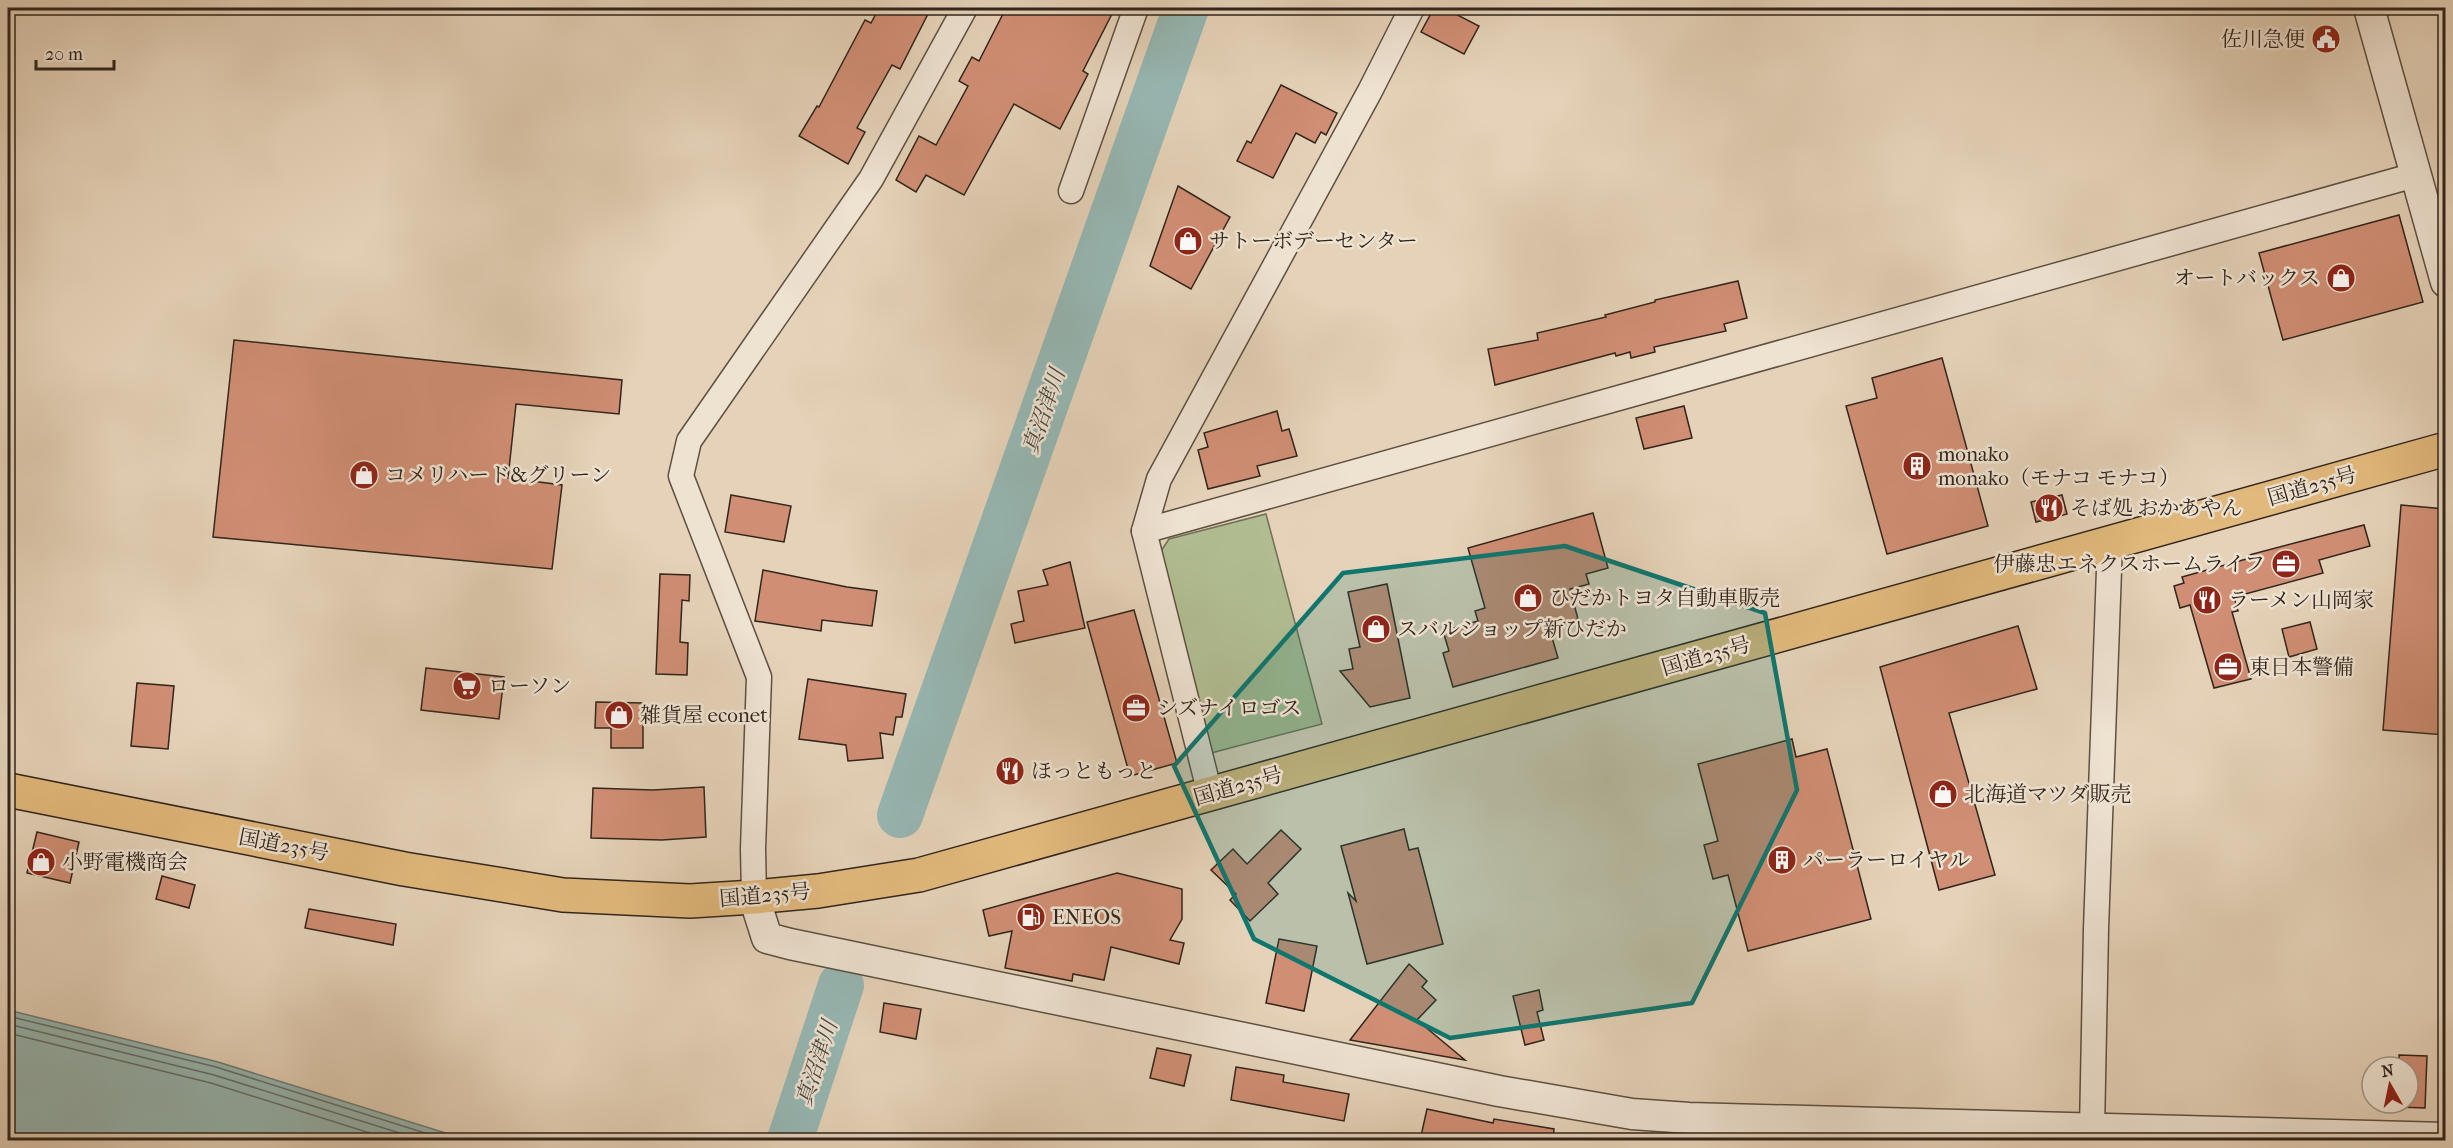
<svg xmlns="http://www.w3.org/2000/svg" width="2453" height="1148" font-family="'IM FELL French Canon','Noto Serif JP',serif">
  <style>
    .green { fill: #b1bd92; stroke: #717157; stroke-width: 1.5 }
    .water { fill: #96b7b3; stroke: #6e7d77; stroke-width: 1.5 }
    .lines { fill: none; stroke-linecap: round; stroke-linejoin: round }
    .shore { stroke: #646e68; stroke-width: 1.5 }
    .river { stroke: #96b7b3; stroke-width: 46 }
    .building { fill: #d08e74; stroke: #31251c; stroke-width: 1.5 }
    .minor-casing { stroke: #5e5043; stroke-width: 27 }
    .tertiary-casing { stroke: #5e5043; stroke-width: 33 }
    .trunk-casing { stroke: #31251c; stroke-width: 36 }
    .minor { stroke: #eee2d1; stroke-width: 24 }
    .tertiary { stroke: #eee2d1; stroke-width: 30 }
    .trunk { stroke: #e2b97c; stroke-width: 33 }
    .marked { fill: #0f766e; fill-opacity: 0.2; stroke: #0f766e; stroke-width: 4.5; stroke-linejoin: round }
    .labels { text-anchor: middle; stroke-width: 5; stroke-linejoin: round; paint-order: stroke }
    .poi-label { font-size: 21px; fill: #31251c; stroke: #eee2d1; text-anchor: start }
    .street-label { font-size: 21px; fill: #31251c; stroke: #eee2d1 }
    .water-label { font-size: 22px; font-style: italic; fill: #4a4a42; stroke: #eee2d1 }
  </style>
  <rect width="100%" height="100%" fill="#e5d2b8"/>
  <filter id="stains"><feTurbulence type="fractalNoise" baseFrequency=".00333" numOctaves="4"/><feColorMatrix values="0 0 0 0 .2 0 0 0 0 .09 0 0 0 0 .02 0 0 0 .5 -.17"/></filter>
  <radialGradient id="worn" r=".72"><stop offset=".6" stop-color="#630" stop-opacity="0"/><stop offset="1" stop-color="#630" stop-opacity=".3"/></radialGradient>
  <path class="green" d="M1266,514L1322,724L1211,753L1159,554L1169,539Z"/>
  <path class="water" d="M8,1010L218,1062L468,1140H8Z"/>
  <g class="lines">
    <g class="shore">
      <path d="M8,1016L216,1067L447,1140"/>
      <path d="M8,1024L214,1075L422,1140"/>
      <path d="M8,1033L211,1083L392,1140"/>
    </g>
    <g class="river">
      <path d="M900,815L1186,8"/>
      <path d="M790,1140L841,985"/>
    </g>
  </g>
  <g class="building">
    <path d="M879,8H931L900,69L892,65L857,128L865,132L848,164L799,136L817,106L819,107L865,20L871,23Z"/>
    <path d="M1006,8H1115L1083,71L1088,74L1060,129L1014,104L964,195L926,175L916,192L896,180L919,136L936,145L968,86L959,81L972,57L979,61Z"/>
    <path d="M1434,8H1444L1479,26L1464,54L1421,32Z"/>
    <path d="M1281,85L1337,113L1326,135L1321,132L1315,143L1296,133L1273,178L1237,161L1247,141L1251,143Z"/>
    <path d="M1178,186L1230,217L1191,289L1150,266Z"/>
    <path d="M2399,215L2423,302L2283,340L2259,253Z"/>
    <path d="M1738,281L1747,318L1724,324L1726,331L1654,347L1655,352L1631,358L1630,352L1616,356L1615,353L1495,385L1488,349L1538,340L1537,333L1606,317L1605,315L1655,302V300Z"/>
    <path d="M234,340L622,380L619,414L516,404L508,478L562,485L552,569L213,537Z"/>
    <path d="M1942,358L1988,526L1887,554L1846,406L1877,398L1872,378Z"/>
    <path d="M1684,406L1692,438L1644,449L1636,418Z"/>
    <path d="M1277,411L1282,431L1289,429L1297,456L1257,466L1260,476L1208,489L1198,450L1208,447L1204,433Z"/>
    <path d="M731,495L791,506L784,542L725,532Z"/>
    <path d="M2062,495L2067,514L2036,522L2031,502Z"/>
    <path d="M2401,505L2445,509V735L2383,730Z"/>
    <path d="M1593,513L1608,568L1586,574L1589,584L1570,589L1578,619L1549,627L1558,658L1453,687L1443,653L1449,651L1443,631L1478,621L1475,611L1485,608L1468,548Z"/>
    <path d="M2364,525L2370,546L2319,560L2323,573L2234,597L2238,611L2232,612L2251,679L2214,688L2190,605L2180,608L2174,586L2184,583L2182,577L2250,558L2249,555Z"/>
    <path d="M1070,562L1085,628L1015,643L1011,624L1024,621L1018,591L1048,585L1043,570Z"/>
    <path d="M763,570L847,587L877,591L872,626L822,620L821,631L755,621Z"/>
    <path d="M660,574L690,575L689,601L682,600L680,642L688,643L687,675L656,674Z"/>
    <path d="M1387,584L1410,698L1370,707L1340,671L1353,669L1349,649L1360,647L1348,592Z"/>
    <path d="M1134,610L1177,763L1130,776L1087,622Z"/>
    <path d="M2310,622L2317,649L2289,657L2282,629Z"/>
    <path d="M2018,626L2037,689L1949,713L1995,875L1939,890L1880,667Z"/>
    <path d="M426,668L504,677L499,719L421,710Z"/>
    <path d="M808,679L906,694L902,717H896L893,735L880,733L883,758L848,761L846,745L799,739Z"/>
    <path d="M137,683L174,686L168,749L131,746Z"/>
    <path d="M596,702L643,703V748H611V728H595Z"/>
    <path d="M1792,739L1796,757L1827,749L1871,919L1748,951L1728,875L1713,879L1704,845L1718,841L1698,764Z"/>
    <path d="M704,787L706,837L662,840L591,838L593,788L653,790Z"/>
    <path d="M1404,829L1409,850L1418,848L1443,944L1367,964L1348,893L1356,901L1341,846Z"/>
    <path d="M1281,830L1301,849L1268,883L1278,894L1250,921L1230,900L1236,894L1211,870L1233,849L1247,864Z"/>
    <path d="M37,832L79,842L70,883L27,873Z"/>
    <path d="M1117,873L1182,889V919L1170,940L1184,943L1179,964L1111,947L1104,980L1073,974L1072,981L1005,968L1012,931L989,936L983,910Z"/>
    <path d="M162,876L195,885L189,908L156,899Z"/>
    <path d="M309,909L396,924L393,945L305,928Z"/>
    <path d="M1279,939L1317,946L1304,1011L1266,1003Z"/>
    <path d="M1409,964L1427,981L1422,987L1436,1000L1417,1020L1465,1060L1350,1040Z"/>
    <path d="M1539,990L1543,1010L1537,1012L1544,1040L1525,1045L1513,996Z"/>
    <path d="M884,1003L921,1009L916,1039L880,1032Z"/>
    <path d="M1157,1048L1191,1055L1184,1086L1150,1078Z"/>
    <path d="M2399,1055L2427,1056L2425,1108L2398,1107V1103H2408V1067H2399Z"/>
    <path d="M1236,1067L1284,1075L1283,1082L1349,1094L1344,1121L1231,1100Z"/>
    <path d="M1427,1109L1493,1123L1494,1119L1554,1129L1553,1140H1443L1421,1136Z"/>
  </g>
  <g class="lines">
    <g class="minor-casing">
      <g id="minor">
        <path d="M1071,191L1136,8"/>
        <path d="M1144,531L2415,175"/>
        <path d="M1210,794L1144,531L1159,479L1370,91L1412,8"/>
        <path d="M754,897L753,849L759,677L681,476L689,441L871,179L965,8"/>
        <path d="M2092,1130L2096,929L2110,542"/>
      </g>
    </g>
    <g class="tertiary-casing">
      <g id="tertiary">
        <path d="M2369,8L2446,282"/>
        <path d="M754,897L767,938L790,944L1499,1091L1632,1114L1689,1118L2446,1138"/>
      </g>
    </g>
    <g class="trunk-casing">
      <path id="trunk" d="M8,790L404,869L563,895L690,901L754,897L818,891L919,875L2446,449"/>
    </g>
    <use href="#minor" class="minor"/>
    <use href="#tertiary" class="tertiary"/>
    <use href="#trunk" class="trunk"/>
  </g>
  <path class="marked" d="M1565,546L1765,613L1797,790L1692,1003L1450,1038L1254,939L1174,766L1343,573Z"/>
  <defs>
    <g id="civic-disc" transform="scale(1.5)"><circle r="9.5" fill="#8f2418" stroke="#eee2d1"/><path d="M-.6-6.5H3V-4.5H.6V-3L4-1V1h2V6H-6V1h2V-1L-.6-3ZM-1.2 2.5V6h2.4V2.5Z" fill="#fff"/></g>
    <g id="shop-disc" transform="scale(1.5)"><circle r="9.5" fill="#8f2418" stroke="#eee2d1"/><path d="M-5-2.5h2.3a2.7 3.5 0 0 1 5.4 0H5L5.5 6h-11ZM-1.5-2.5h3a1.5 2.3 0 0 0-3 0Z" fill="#fff"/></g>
    <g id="building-disc" transform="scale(1.5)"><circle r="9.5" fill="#8f2418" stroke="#eee2d1"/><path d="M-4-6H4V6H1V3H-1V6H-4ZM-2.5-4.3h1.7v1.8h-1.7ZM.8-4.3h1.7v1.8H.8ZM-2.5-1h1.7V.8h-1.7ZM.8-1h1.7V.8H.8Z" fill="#fff"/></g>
    <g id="restaurant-disc" transform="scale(1.5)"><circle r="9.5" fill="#8f2418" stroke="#eee2d1"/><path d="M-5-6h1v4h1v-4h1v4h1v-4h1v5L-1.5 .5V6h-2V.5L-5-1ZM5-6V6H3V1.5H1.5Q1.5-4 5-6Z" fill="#fff"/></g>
    <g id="office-disc" transform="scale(1.5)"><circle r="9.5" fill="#8f2418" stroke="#eee2d1"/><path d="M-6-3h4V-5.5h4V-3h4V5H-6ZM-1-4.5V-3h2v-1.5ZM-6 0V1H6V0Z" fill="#fff"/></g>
    <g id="supermarket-disc" transform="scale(1.5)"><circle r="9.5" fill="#8f2418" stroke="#eee2d1"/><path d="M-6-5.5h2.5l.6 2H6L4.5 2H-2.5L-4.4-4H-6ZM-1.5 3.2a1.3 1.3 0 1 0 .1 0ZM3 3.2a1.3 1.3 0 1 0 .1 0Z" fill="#fff"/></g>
    <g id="fuel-disc" transform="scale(1.5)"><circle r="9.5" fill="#8f2418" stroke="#eee2d1"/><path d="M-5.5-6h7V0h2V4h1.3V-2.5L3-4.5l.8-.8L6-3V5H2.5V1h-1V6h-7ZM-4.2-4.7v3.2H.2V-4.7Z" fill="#fff"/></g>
  </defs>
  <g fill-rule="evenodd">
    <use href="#civic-disc" x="2326" y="39"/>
    <use href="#shop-disc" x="1188" y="241"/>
    <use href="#shop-disc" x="2341" y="278"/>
    <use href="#building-disc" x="1917" y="466"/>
    <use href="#shop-disc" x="364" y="475"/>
    <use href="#restaurant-disc" x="2049" y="508"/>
    <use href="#office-disc" x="2286" y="564"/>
    <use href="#shop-disc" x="1528" y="598"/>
    <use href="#restaurant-disc" x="2207" y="600"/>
    <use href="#shop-disc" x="1376" y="629"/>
    <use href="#office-disc" x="2228" y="667"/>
    <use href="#supermarket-disc" x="467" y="686"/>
    <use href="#office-disc" x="1136" y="708"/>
    <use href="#shop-disc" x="619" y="715"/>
    <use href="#restaurant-disc" x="1010" y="771"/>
    <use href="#shop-disc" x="1943" y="794"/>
    <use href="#building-disc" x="1782" y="860"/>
    <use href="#shop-disc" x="41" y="862"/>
    <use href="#fuel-disc" x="1031" y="917"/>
  </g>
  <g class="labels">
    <g class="poi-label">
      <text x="2305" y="46" text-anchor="end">佐川急便</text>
      <text x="1209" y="248">サトーボデーセンター</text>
      <text x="2320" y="285" text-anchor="end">オートバックス</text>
      <text x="1938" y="461">monako<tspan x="1938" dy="24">monako（モナコ モナコ）</tspan></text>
      <text x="385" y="482">コメリハード&amp;グリーン</text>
      <text x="2070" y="515">そば処 おかあやん</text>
      <text x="2265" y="571" text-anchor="end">伊藤忠エネクスホームライフ</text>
      <text x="1549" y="605">ひだかトヨタ自動車販売</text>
      <text x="2228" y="607">ラーメン山岡家</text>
      <text x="1397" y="636">スバルショップ新ひだか</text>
      <text x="2249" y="674">東日本警備</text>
      <text x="488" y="693">ローソン</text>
      <text x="1157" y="715">シズナイロゴス</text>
      <text x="640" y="722">雑貨屋 econet</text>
      <text x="1031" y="778">ほっともっと</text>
      <text x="1964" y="801">北海道マツダ販売</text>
      <text x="1803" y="867">パーラーロイヤル</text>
      <text x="62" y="869">小野電機商会</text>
      <text x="1052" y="924">ENEOS</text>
    </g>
    <g class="street-label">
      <text transform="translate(2312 486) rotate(-16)" y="7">国道235号</text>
      <text transform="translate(1706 656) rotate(-16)" y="7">国道235号</text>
      <text transform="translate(1238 786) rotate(-16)" y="7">国道235号</text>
      <text transform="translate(284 845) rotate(11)" y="7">国道235号</text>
      <text transform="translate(765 895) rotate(-5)" y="7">国道235号</text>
    </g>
    <g class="water-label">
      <text transform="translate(1043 411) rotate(-71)" y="8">真沼津川</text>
      <text transform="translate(816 1063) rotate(-72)" y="8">真沼津川</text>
    </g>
  </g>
  <rect width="2453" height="1148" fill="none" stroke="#e5d2b8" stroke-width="30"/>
  <rect x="9" y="9" width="2435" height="1130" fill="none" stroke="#31251c" stroke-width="3"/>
  <rect x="15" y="15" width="2423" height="1118" fill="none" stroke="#31251c" stroke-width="1.5"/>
  <g transform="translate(2390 1085) rotate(351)"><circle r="28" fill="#eee2d1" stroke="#a29689" stroke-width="1.5"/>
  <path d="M0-4.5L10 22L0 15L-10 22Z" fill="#8f2418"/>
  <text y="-9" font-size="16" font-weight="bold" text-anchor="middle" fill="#31251c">N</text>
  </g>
  <path d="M36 60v9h78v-9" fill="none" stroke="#31251c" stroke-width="3"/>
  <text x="45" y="60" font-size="18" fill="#31251c" stroke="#eee2d1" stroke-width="4.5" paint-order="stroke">20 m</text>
  <rect width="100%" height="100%" filter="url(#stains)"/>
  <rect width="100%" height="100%" fill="url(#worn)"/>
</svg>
